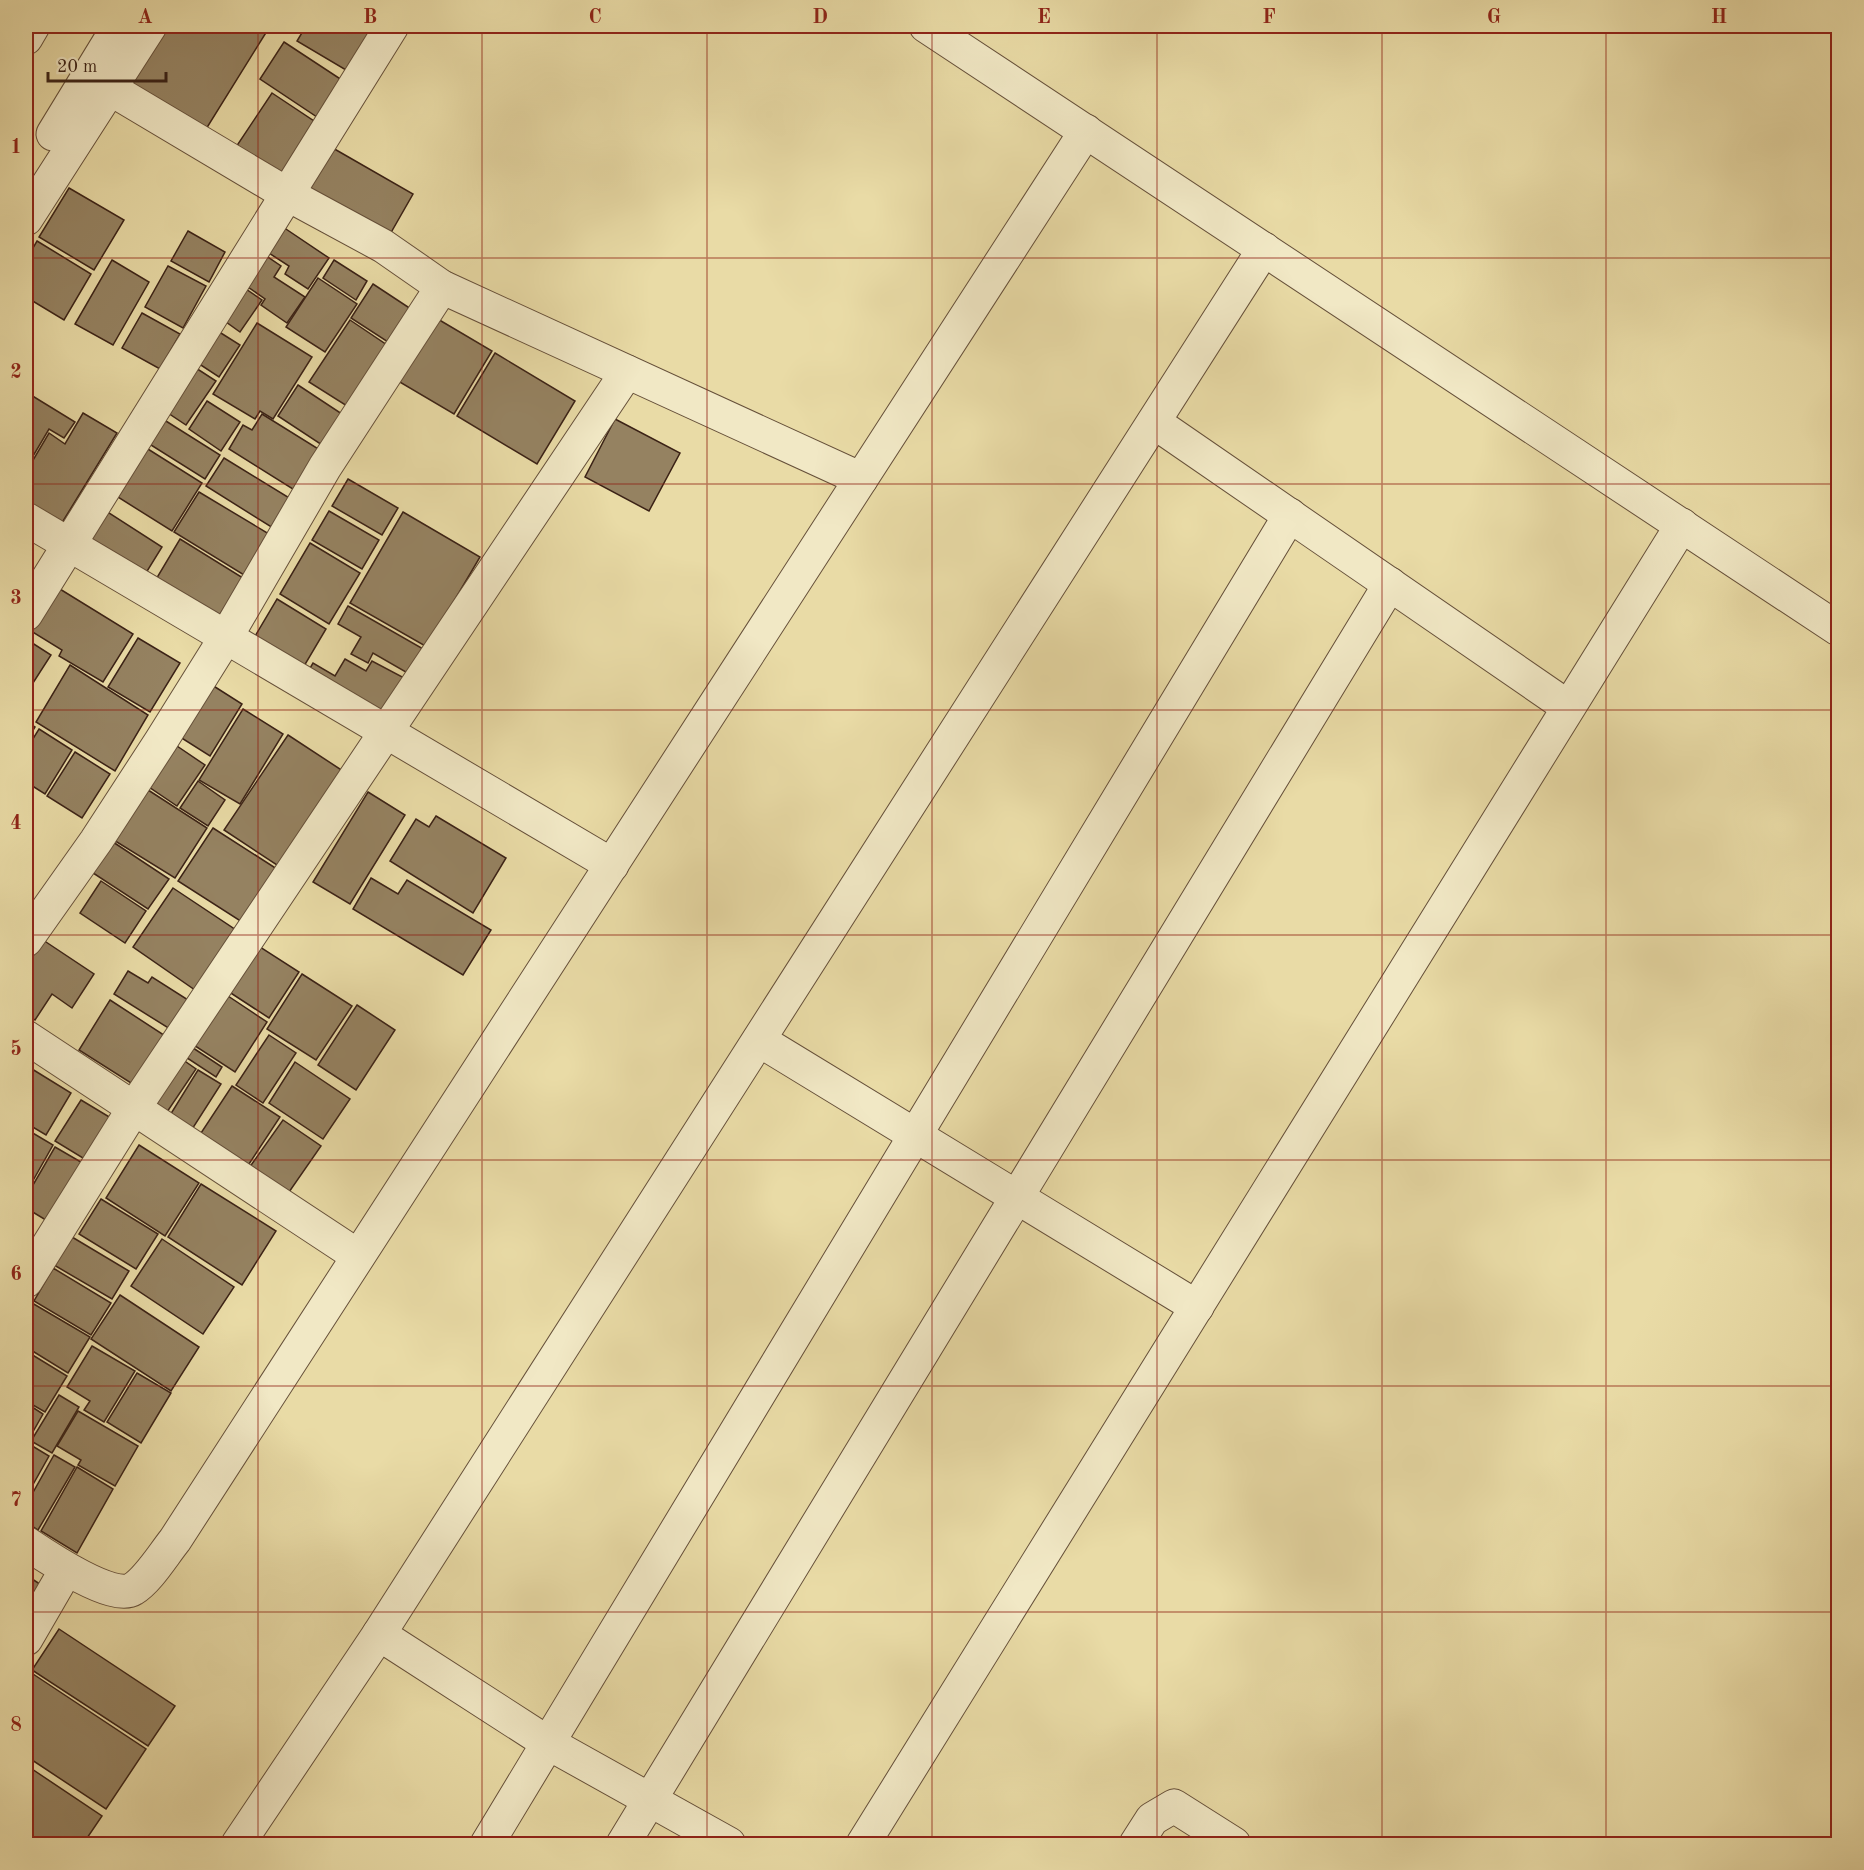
<svg xmlns="http://www.w3.org/2000/svg" width="1864" height="1870" font-family="'Old Standard TT',serif">
  <style>
    .building { fill: #958261; stroke: #3b2216; stroke-width: 1.5 }
    .lines { fill: none; stroke-linecap: round; stroke-linejoin: round }
    .minor-casing { stroke: #66503a; stroke-width: 35 }
    .minor { stroke: #f1e8c5; stroke-width: 33 }
    .grid { fill: none; stroke: #8f2418; stroke-width: 1.5; stroke-opacity: 0.55 }
    .neatline { fill: none; stroke: #8f2418; stroke-width: 2 }
    .grid-label { font-size: 20px; text-anchor: middle; font-weight: bold; fill: #8f2418 }
  </style>
  <rect width="100%" height="100%" fill="#e9dba6"/>
  <filter id="stains"><feTurbulence type="fractalNoise" baseFrequency=".00333" numOctaves="4"/><feColorMatrix values="0 0 0 0 .2 0 0 0 0 .09 0 0 0 0 .02 0 0 0 .5 -.17"/></filter>
  <radialGradient id="worn" r=".72"><stop offset=".6" stop-color="#630" stop-opacity="0"/><stop offset="1" stop-color="#630" stop-opacity=".3"/></radialGradient>
  <g class="building">
    <path d="M161,26H257L267,31L203,134L124,84Z"/>
    <path d="M306,26H379L351,73L297,41Z"/>
    <path d="M284,42L348,84L323,121L260,79Z"/>
    <path d="M272,93L320,125L285,179L236,147Z"/>
    <path d="M331,147L413,194L389,236L307,189Z"/>
    <path d="M69,188L124,220L94,270L39,237Z"/>
    <path d="M274,221L329,258L308,289L285,274L289,266L258,246Z"/>
    <path d="M188,231L225,252L209,282L171,261Z"/>
    <path d="M37,241L91,274L64,320L26,297V260Z"/>
    <path d="M259,251L281,266L274,277L305,297L287,323L261,305L265,299L238,280Z"/>
    <path d="M112,260L149,282L113,345L75,324Z"/>
    <path d="M334,260L367,281L356,300L323,278Z"/>
    <path d="M168,266L206,286L183,328L145,307Z"/>
    <path d="M318,278L357,304L325,352L286,327Z"/>
    <path d="M237,283L262,300L240,332L215,314Z"/>
    <path d="M373,284L411,309L388,342L351,318Z"/>
    <path d="M142,313L180,334L160,369L122,348Z"/>
    <path d="M436,318L492,351L454,414L398,381Z"/>
    <path d="M350,320L387,345L347,406L309,382Z"/>
    <path d="M205,323L240,345L219,377L184,354Z"/>
    <path d="M257,323L312,357L273,419L260,411L255,419L213,394Z"/>
    <path d="M495,353L575,401L537,464L457,416Z"/>
    <path d="M182,359L216,381L186,425L153,403Z"/>
    <path d="M298,385L342,414L322,445L278,416Z"/>
    <path d="M26,392L75,422L64,438L49,429L26,468Z"/>
    <path d="M207,401L240,422L221,451L189,429Z"/>
    <path d="M150,411L220,455L205,479L135,435Z"/>
    <path d="M83,413L117,433L60,526L26,504V472L49,433L65,444Z"/>
    <path d="M262,414L320,450L296,491L229,449L243,425L252,430Z"/>
    <path d="M615,419L680,453L649,511L585,477Z"/>
    <path d="M132,439L202,483L172,531L102,487Z"/>
    <path d="M224,458L291,499L273,528L206,486Z"/>
    <path d="M348,479L398,508L382,535L332,506Z"/>
    <path d="M199,492L269,534L244,575L174,532Z"/>
    <path d="M92,502L162,547L141,581L70,537Z"/>
    <path d="M329,511L379,540L362,569L312,540Z"/>
    <path d="M403,512L480,557L427,647L350,603Z"/>
    <path d="M180,539L243,578L214,624L152,586Z"/>
    <path d="M310,543L360,573L329,624L280,594Z"/>
    <path d="M42,578L133,634L103,682L59,656L62,650L26,628Z"/>
    <path d="M277,599L326,629L297,678L248,648Z"/>
    <path d="M348,606L425,650L411,675L373,653L368,663L351,654L361,637L338,624Z"/>
    <path d="M138,638L180,663L150,712L108,687Z"/>
    <path d="M26,639L51,655L33,683L26,679Z"/>
    <path d="M345,659L366,671L372,661L408,680L381,727L302,682L313,663L335,676Z"/>
    <path d="M70,665L148,715L115,771L36,722Z"/>
    <path d="M26,682L32,686L26,697Z"/>
    <path d="M212,685L242,704L210,756L180,737Z"/>
    <path d="M243,709L283,734L240,804L199,780Z"/>
    <path d="M26,721L35,727L26,742Z"/>
    <path d="M39,729L72,750L45,794L26,782V750Z"/>
    <path d="M288,735L346,773L283,869L224,830Z"/>
    <path d="M174,744L205,765L177,806L146,785Z"/>
    <path d="M75,752L110,774L82,818L47,796Z"/>
    <path d="M198,781L225,800L208,826L180,808Z"/>
    <path d="M145,788L207,828L175,878L112,839Z"/>
    <path d="M368,792L405,815L350,904L313,882Z"/>
    <path d="M436,816L506,858L473,913L390,861L416,819L429,827Z"/>
    <path d="M213,828L277,869L242,922L178,881Z"/>
    <path d="M110,840L169,879L148,909L90,871Z"/>
    <path d="M371,878L398,894L407,880L491,930L463,975L353,909Z"/>
    <path d="M101,881L146,911L125,943L80,913Z"/>
    <path d="M173,888L236,930L195,990L133,947Z"/>
    <path d="M43,940L94,974L72,1008L52,994L35,1020L26,1014V967Z"/>
    <path d="M249,940L299,972L269,1018L220,986Z"/>
    <path d="M128,971L148,983L152,977L196,1005L178,1034L114,994Z"/>
    <path d="M302,974L352,1006L316,1060L267,1029Z"/>
    <path d="M219,990L267,1022L235,1072L186,1040Z"/>
    <path d="M110,1000L173,1041L142,1090L79,1050Z"/>
    <path d="M357,1005L395,1030L356,1090L318,1065Z"/>
    <path d="M269,1035L296,1053L263,1103L236,1085Z"/>
    <path d="M184,1042L222,1067L216,1077L178,1052Z"/>
    <path d="M176,1055L196,1069L163,1118L143,1105Z"/>
    <path d="M295,1062L350,1099L323,1139L269,1103Z"/>
    <path d="M32,1069L71,1093L46,1135L26,1123V1080Z"/>
    <path d="M198,1070L221,1084L189,1134L167,1120Z"/>
    <path d="M232,1086L280,1117L247,1167L199,1136Z"/>
    <path d="M81,1100L121,1124L96,1166L55,1141Z"/>
    <path d="M283,1120L321,1146L287,1195L249,1168Z"/>
    <path d="M26,1129L53,1145L26,1193Z"/>
    <path d="M139,1145L199,1183L165,1236L106,1198Z"/>
    <path d="M55,1147L93,1169L59,1228L26,1208V1197Z"/>
    <path d="M201,1184L276,1231L242,1285L168,1237Z"/>
    <path d="M101,1199L158,1234L136,1269L79,1234Z"/>
    <path d="M72,1237L129,1271L112,1299L54,1265Z"/>
    <path d="M162,1239L234,1287L203,1334L131,1286Z"/>
    <path d="M53,1268L111,1303L91,1335L34,1301Z"/>
    <path d="M120,1295L199,1347L171,1391L91,1339Z"/>
    <path d="M32,1303L90,1337L68,1373L26,1347V1314Z"/>
    <path d="M92,1346L135,1371L104,1422L84,1410L90,1401L67,1387Z"/>
    <path d="M26,1351L67,1376L45,1412L26,1401Z"/>
    <path d="M137,1373L171,1393L141,1443L107,1422Z"/>
    <path d="M59,1395L79,1407L52,1453L31,1441Z"/>
    <path d="M26,1403L43,1414L26,1444Z"/>
    <path d="M78,1411L138,1446L115,1486L78,1465L81,1460L57,1446Z"/>
    <path d="M29,1444L49,1456L26,1497V1451Z"/>
    <path d="M54,1455L75,1467L38,1530L26,1522V1505Z"/>
    <path d="M77,1467L113,1489L77,1553L41,1531Z"/>
    <path d="M26,1575L49,1590L26,1628Z"/>
    <path d="M59,1629L175,1706L148,1746L32,1670Z"/>
    <path d="M30,1672L146,1749L106,1809L26,1756V1679Z"/>
    <path d="M26,1765L102,1816L83,1844H26Z"/>
  </g>
  <g class="lines">
    <g class="minor-casing">
      <g id="minor">
        <path d="M926,26L1838,629"/>
        <path d="M26,38L33,26"/>
        <path d="M109,88L287,194L383,246L442,287L861,479"/>
        <path d="M53,134L119,26"/>
        <path d="M26,219L150,26"/>
        <path d="M1154,422L1568,707"/>
        <path d="M26,519L612,865"/>
        <path d="M26,614L392,26"/>
        <path d="M26,940L96,841L161,741L226,637L325,467L442,287"/>
        <path d="M26,1037L358,1256"/>
        <path d="M759,1040L1197,1307"/>
        <path d="M26,1281L134,1108L627,372"/>
        <path d="M26,1543C44,1555 113,1602 133,1589C148,1580 163,1555 175,1540L1086,131"/>
        <path d="M379,1634L1264,249"/>
        <path d="M26,1639L66,1570"/>
        <path d="M238,1844L379,1634L548,1743L729,1844"/>
        <path d="M487,1844L1290,515"/>
        <path d="M623,1844L1390,584"/>
        <path d="M863,1844L1682,525"/>
        <path d="M1136,1844L1152,1819L1174,1806L1234,1844"/>
      </g>
    </g>
    <use href="#minor" class="minor"/>
  </g>
  <path class="grid" d="M258,26V1844M482,26V1844M707,26V1844M932,26V1844M1157,26V1844M1382,26V1844M1606,26V1844M26,258H1838M26,484H1838M26,710H1838M26,935H1838M26,1160H1838M26,1386H1838M26,1612H1838"/>
  <rect width="1864" height="1870" fill="none" stroke="#e9dba6" stroke-width="66"/>
  <path d="M48 72v9h118v-9" fill="none" stroke="#3b2216" stroke-width="3"/>
  <text x="57" y="72" font-size="18" fill="#3b2216" stroke="#f1e8c5" stroke-width="4.5" paint-order="stroke">20 m</text>
  <rect x="33" y="33" width="1798" height="1804" class="neatline"/>
  <g class="grid-label">
    <text x="145" y="23">A</text>
    <text x="370" y="23">B</text>
    <text x="595" y="23">C</text>
    <text x="820" y="23">D</text>
    <text x="1044" y="23">E</text>
    <text x="1269" y="23">F</text>
    <text x="1494" y="23">G</text>
    <text x="1719" y="23">H</text>
    <text x="16" y="153">1</text>
    <text x="16" y="378">2</text>
    <text x="16" y="604">3</text>
    <text x="16" y="829">4</text>
    <text x="16" y="1055">5</text>
    <text x="16" y="1280">6</text>
    <text x="16" y="1506">7</text>
    <text x="16" y="1731">8</text>
  </g>
  <rect width="100%" height="100%" filter="url(#stains)"/>
  <rect width="100%" height="100%" fill="url(#worn)"/>
</svg>
